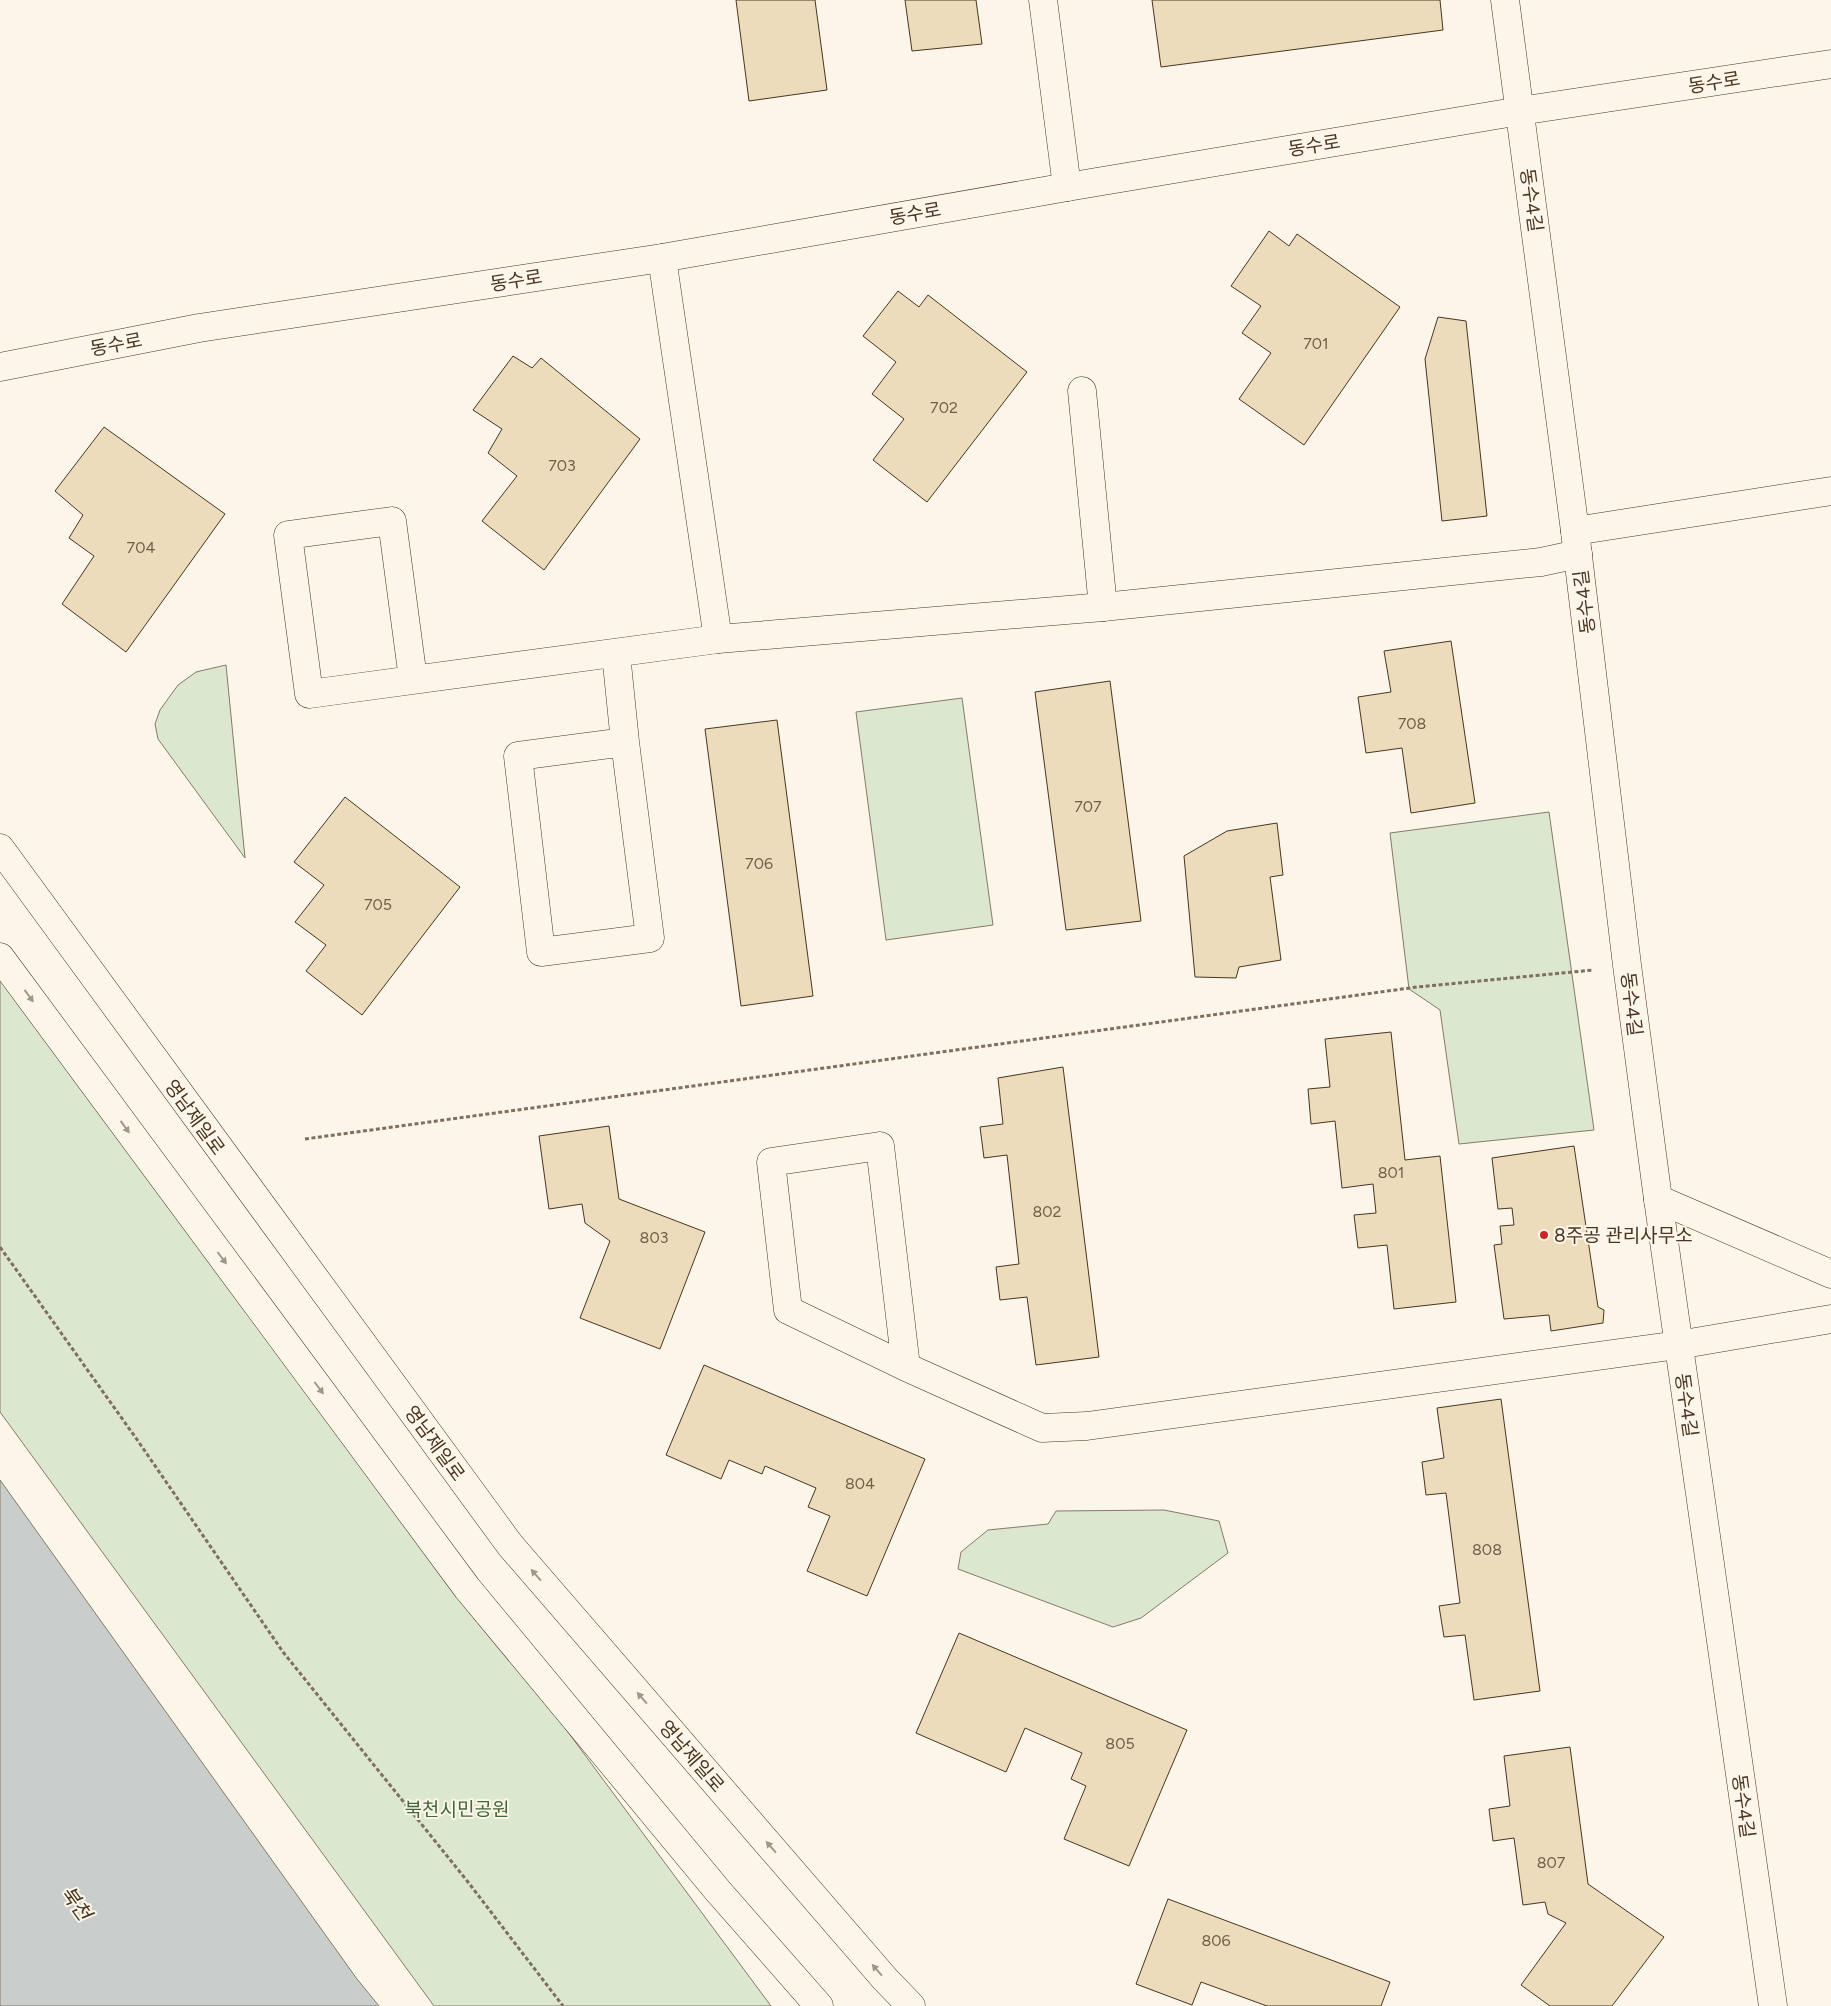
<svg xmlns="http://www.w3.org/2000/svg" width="1831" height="2006" font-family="Figtree,'Noto Sans KR',sans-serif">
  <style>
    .green { fill: #dce7d0; stroke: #887966 }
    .water { fill: #c9cecd; stroke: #887966 }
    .building { fill: #ecdcbc; stroke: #4a3520 }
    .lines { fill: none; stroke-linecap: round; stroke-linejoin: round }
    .minor-casing { stroke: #4a3520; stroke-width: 29 }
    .path { stroke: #7f6f5c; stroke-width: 3; stroke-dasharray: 4 2.5; stroke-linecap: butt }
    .minor { stroke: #fbf6e9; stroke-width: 28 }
    .oneway { fill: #a29684 }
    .poi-dot { fill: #c62828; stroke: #fbf6e9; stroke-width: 2 }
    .labels { text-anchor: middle; stroke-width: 4; stroke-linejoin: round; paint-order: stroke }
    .number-label { font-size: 16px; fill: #725f47 }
    .street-label { font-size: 19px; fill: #4a3520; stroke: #fbf6e9 }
    .poi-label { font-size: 19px; fill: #4a3520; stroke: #fbf6e9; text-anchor: start }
    .park-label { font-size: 19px; fill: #436837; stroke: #fbf6e9 }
    .water-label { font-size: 20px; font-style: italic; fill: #4a3520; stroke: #fbf6e9 }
  </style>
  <rect width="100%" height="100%" fill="#fbf6e9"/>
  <g class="green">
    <path d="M226,665L245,858L158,739L155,724L160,710L178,685L196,672Z"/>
    <path d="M962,698L993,925L886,940L856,712Z"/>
    <path d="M1549,812L1594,1130L1459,1144L1440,1010L1409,989L1390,833Z"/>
    <path d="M0,966L771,2006H434L0,1412Z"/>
    <path d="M1164,1510L1219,1521L1228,1553L1141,1618L1113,1627L958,1569L961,1552L988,1530L1048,1524L1056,1511Z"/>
  </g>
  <path class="water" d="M0,1480L357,1979L379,2006H0Z"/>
  <g class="building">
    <path d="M736,0H815L827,90L749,101Z"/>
    <path d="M905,0H976L982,44L912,51Z"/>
    <path d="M1152,0H1440L1443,30L1161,67Z"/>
    <path d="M1269,231L1289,246L1297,234L1400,307L1304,445L1239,399L1271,353L1242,333L1261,306L1231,286Z"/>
    <path d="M898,291L919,307L928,295L1027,372L927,502L873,460L904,419L872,394L896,362L863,336Z"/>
    <path d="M1438,317L1466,321L1487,516L1442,521L1425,359Z"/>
    <path d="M513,356L532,368L541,358L640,439L544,570L482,521L517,476L488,453L502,429L473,410Z"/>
    <path d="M104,427L225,514L126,652L62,604L94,556L69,538L83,515L55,491Z"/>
    <path d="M1451,641L1475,803L1411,813L1402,748L1366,753L1358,697L1391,692L1384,651Z"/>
    <path d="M1110,681L1141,921L1066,930L1035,692Z"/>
    <path d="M777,720L813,996L741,1006L705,729Z"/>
    <path d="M345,797L460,887L362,1015L306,971L326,945L295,922L324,885L294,862Z"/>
    <path d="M1277,823L1283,875L1270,877L1281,960L1239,967L1236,978L1195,977L1184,856L1227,831Z"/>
    <path d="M1391,1032L1405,1160L1440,1156L1456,1302L1394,1309L1387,1245L1358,1248L1354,1215L1376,1213L1373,1184L1342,1188L1335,1121L1311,1124L1308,1089L1330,1087L1325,1039Z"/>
    <path d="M1063,1067L1099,1357L1036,1365L1027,1297L1000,1300L996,1267L1019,1264L1007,1155L984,1158L980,1127L1003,1124L998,1078Z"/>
    <path d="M609,1126L619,1199L705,1232L660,1349L580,1318L610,1241L585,1223L582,1204L549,1209L539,1136Z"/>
    <path d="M1574,1146L1598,1307L1604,1310L1603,1323L1551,1331L1549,1315L1504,1319L1494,1245L1502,1244L1500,1226L1514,1225L1512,1208L1498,1209L1492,1158Z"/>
    <path d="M704,1365L925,1459L867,1596L807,1571L830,1516L808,1507L816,1488L765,1466L762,1474L729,1460L721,1479L666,1455Z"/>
    <path d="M1501,1399L1540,1691L1474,1700L1465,1635L1444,1637L1439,1606L1460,1603L1446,1493L1426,1495L1422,1462L1444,1458L1437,1408Z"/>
    <path d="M959,1633L1187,1730L1129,1866L1064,1839L1086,1786L1071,1779L1082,1753L1025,1728L1006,1772L916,1733Z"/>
    <path d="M1570,1747L1588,1884L1664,1937L1612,2006H1550L1521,1985L1566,1923L1548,1914L1545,1902L1523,1905L1514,1838L1493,1841L1489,1809L1510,1806L1504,1756Z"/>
    <path d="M1168,1899L1390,1982L1381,2006H1267L1201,1982L1192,2005L1136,1984Z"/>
  </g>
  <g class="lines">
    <g class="minor-casing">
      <g id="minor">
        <path d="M1043,0L1067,187"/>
        <path d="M1505,0L1575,531L1627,965L1658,1199L1773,2006"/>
        <path d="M662,258L718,639"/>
        <path d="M0,367L199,328L662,258L1067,187L1520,111L1831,64"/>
        <path d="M1082,391L1103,607"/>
        <path d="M1575,531L1831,491"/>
        <path d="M616,654L625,742L518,756L541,952L650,938L625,742"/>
        <path d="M413,679L392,521L288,535L309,694L718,639L1103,607L1541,562L1578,554"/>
        <path d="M0,848L510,1545L885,1979L911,2006"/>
        <path d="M0,957L467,1588L718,1891L819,2006"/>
        <path d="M1658,1199L1831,1274"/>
        <path d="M906,1367L880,1146L771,1162L788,1310L906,1367L1042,1428L1087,1426L1678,1345L1831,1319"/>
      </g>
    </g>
    <g class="path">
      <path d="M305,1139L1417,987L1593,970"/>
      <path d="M0,1247L138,1441L283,1652L468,1882L563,2006"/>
    </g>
    <use href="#minor" class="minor"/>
  </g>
  <defs><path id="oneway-solid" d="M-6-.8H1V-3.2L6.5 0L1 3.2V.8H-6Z" transform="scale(1.25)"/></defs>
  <g class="oneway">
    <use href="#oneway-solid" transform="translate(29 996) rotate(54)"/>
    <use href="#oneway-solid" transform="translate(125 1127) rotate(54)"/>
    <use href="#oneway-solid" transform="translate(222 1258) rotate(53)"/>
    <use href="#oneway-solid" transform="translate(319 1388) rotate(53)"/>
    <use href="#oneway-solid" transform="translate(536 1575) rotate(-131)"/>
    <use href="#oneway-solid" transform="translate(642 1698) rotate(-131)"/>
    <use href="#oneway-solid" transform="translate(771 1847) rotate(-131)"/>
    <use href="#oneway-solid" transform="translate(877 1970) rotate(-131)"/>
  </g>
  <circle class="poi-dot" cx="1544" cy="1235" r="5"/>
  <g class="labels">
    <g class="number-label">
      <text x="1316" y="349">701</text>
      <text x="944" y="413">702</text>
      <text x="562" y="471">703</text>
      <text x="141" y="553">704</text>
      <text x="1412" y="729">708</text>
      <text x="1088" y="812">707</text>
      <text x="759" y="869">706</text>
      <text x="378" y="910">705</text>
      <text x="1391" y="1178">801</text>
      <text x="1047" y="1217">802</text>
      <text x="654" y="1243">803</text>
      <text x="860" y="1489">804</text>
      <text x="1487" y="1555">808</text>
      <text x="1120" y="1749">805</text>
      <text x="1551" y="1868">807</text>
      <text x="1216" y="1946">806</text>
    </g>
    <g class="street-label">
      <text transform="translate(1714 82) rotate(-9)" y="7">동수로</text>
      <text transform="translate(1314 145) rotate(-9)" y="7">동수로</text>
      <text transform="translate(1532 200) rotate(82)" y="7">동수4길</text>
      <text transform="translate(915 213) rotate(-10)" y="7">동수로</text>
      <text transform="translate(516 280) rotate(-9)" y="7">동수로</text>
      <text transform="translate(116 344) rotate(-11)" y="7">동수로</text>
      <text transform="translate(1584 602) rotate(-97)" y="7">동수4길</text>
      <text transform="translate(1632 1004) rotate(83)" y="7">동수4길</text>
      <text transform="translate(195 1117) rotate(54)" y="7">영남제일로</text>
      <text transform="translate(1687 1405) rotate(82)" y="7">동수4길</text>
      <text transform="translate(435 1443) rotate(54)" y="7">영남제일로</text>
      <text transform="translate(692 1756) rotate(49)" y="7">영남제일로</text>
      <text transform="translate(1744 1806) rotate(82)" y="7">동수4길</text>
    </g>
    <g class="poi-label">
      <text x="1554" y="1242">8주공 관리사무소</text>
    </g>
    <g class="park-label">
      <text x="457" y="1816">북천시민공원</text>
    </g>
    <g class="water-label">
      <text transform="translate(76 1903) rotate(54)" y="7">북천</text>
    </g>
  </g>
</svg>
